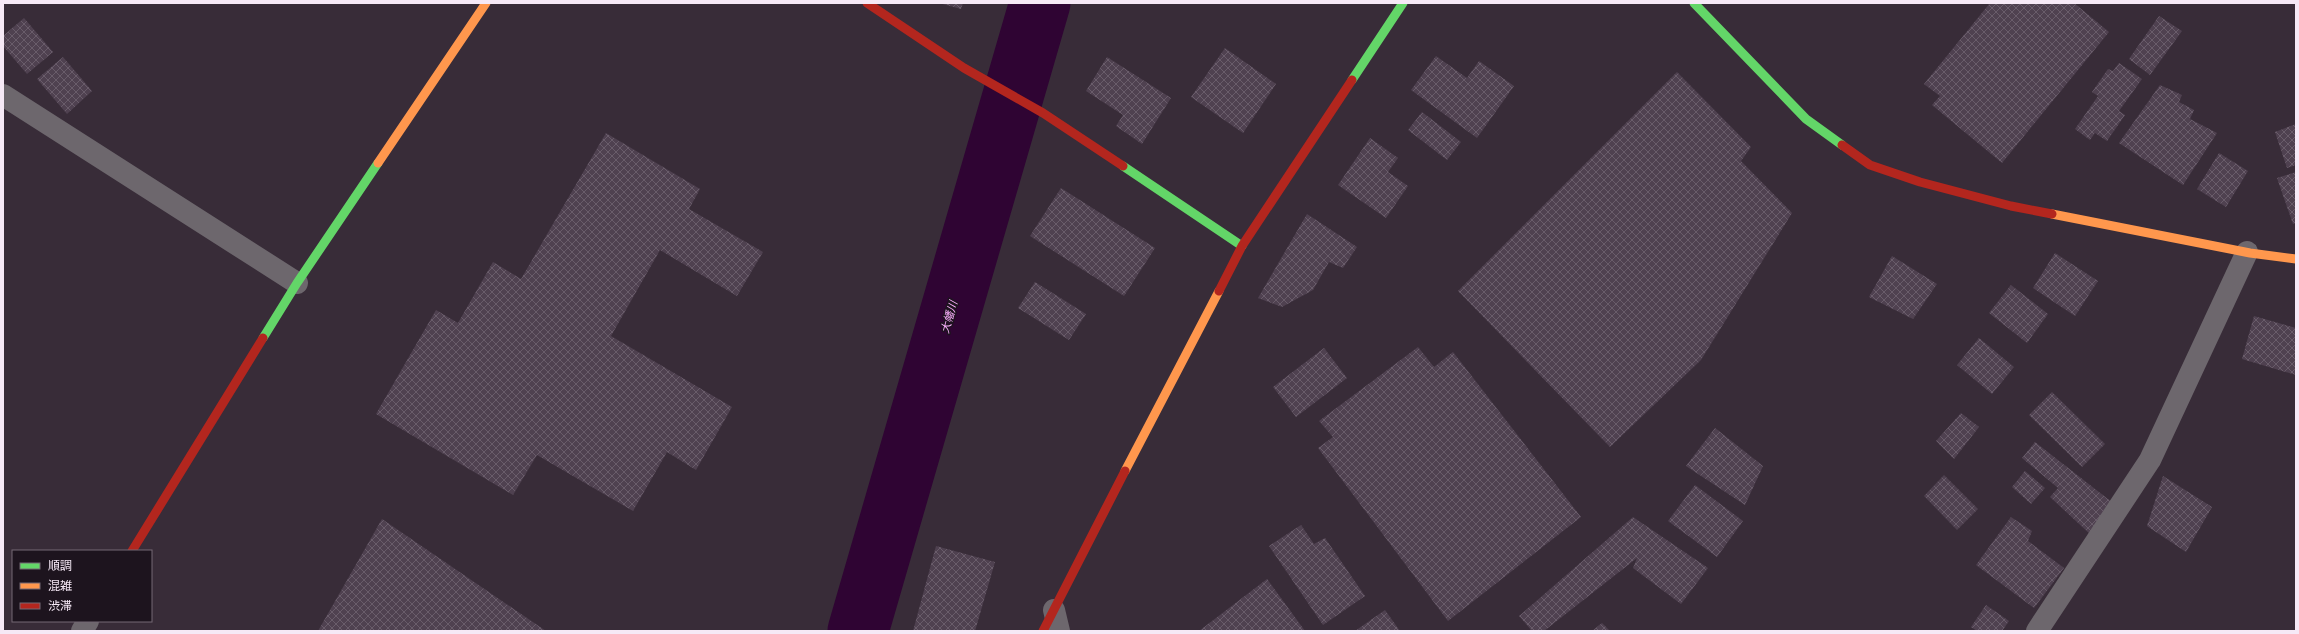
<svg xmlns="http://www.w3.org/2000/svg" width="2299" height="634" font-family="'DejaVu Sans','Noto Sans JP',sans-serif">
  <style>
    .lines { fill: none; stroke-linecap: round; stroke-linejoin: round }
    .river { stroke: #2f0433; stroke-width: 61 }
    .building { fill: url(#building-cross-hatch) }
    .street { stroke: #6d676d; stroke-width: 22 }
    .fast { stroke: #63d668; stroke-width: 9 }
    .slow { stroke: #ff974d; stroke-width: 9 }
    .jam { stroke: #b3261e; stroke-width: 9 }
    .labels { text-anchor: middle; stroke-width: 3; stroke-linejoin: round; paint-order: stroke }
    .water-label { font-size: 11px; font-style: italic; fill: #faaefd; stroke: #1d141e }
  </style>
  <defs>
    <pattern id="building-cross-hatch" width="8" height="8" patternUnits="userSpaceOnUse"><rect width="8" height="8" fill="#4f4150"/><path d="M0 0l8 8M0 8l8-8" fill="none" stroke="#695c6a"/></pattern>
  </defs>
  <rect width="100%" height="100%" fill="#382c38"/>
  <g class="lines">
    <path class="river" d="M858,631L1040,3"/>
  </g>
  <g class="building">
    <path d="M939,3H963L961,9Z"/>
    <path d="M1990,3H2074L2109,32L2002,163L1932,105L1940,96L1924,84Z"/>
    <path d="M2159,16L2182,31L2150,75L2129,59Z"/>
    <path d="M24,18L53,52L27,74L3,46V36Z"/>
    <path d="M1225,48L1276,84L1243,133L1191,97Z"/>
    <path d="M1436,56L1467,78L1479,61L1514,86L1477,138L1411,90Z"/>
    <path d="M63,57L92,91L67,114L37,79Z"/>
    <path d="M1107,57L1171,98L1142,144L1116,126L1123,115L1086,91Z"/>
    <path d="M2119,63L2142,79L2119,111L2125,115L2107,141L2095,133L2090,140L2075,129L2098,96L2092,92L2108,69L2113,71Z"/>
    <path d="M1677,72L1751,147L1741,161L1792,213L1701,360L1610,447L1458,291Z"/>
    <path d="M2160,85L2182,95L2179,102L2194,110L2190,119L2217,133L2183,185L2119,143Z"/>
    <path d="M1422,112L1461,142L1447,160L1408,130Z"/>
    <path d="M2296,124V165L2287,168L2275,132Z"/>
    <path d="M606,133L700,189L689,209L763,252L737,296L660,250L611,336L732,407L696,470L667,452L633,511L537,455L513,495L376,414L436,310L458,323L493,262L521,279Z"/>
    <path d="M1370,138L1398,158L1388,172L1408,186L1386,218L1338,185Z"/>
    <path d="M2219,153L2248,171L2226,207L2197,189Z"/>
    <path d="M2296,172V223L2293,224L2277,178Z"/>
    <path d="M1061,188L1155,248L1124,296L1030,236Z"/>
    <path d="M1307,214L1357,247L1343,268L1329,262L1313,290L1282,307L1258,298Z"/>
    <path d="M2055,253L2098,281L2075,316L2033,288Z"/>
    <path d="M1892,256L1937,284L1913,319L1869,297Z"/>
    <path d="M1035,282L1086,314L1069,340L1018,308Z"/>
    <path d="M2011,285L2048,314L2027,343L1989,313Z"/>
    <path d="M2254,316L2296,328V375L2242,359Z"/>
    <path d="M1979,338L2014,367L1992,394L1957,365Z"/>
    <path d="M1418,347L1434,367L1453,352L1581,517L1448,621L1318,448L1333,437L1319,421Z"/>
    <path d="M1324,348L1347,378L1296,417L1273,387Z"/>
    <path d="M2052,392L2105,444L2082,467L2029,415Z"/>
    <path d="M1961,413L1979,427L1954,459L1936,441Z"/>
    <path d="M1715,428L1763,466L1745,505L1686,466Z"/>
    <path d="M2035,442L2113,503L2091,535L2050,497L2058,488L2022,458Z"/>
    <path d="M2025,471L2045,488L2031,504L2012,487Z"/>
    <path d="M1944,475L1978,509L1957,530L1924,496Z"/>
    <path d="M2163,476L2212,507L2186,552L2147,526Z"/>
    <path d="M1695,485L1743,521L1717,557L1668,521Z"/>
    <path d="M1633,517L1708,568L1681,604L1633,568L1637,558L1544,631H1532L1519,616Z"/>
    <path d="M2011,517L2032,531L2028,541L2064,568L2034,608L1976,565Z"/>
    <path d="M382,519L546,631H318Z"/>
    <path d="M1301,525L1314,544L1325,538L1365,596L1323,625L1269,546Z"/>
    <path d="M936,546L995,562L975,631H913Z"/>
    <path d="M1267,579L1305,631H1199Z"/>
    <path d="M1986,605L2009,621L2002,631H1977L1971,627Z"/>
    <path d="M1385,610L1400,631H1355Z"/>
    <path d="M1602,623L1610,631H1592Z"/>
  </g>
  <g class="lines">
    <g class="street">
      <path d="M3,95L297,283"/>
      <path d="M1054,610L1059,631"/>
      <path d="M82,631L88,621"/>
      <path d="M2037,631L2150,460L2247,252"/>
    </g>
    <g class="fast">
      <path d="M1694,3L1806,119L1842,145"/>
      <path d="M1352,80L1403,3"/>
      <path d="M1123,166L1242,246"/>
      <path d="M263,338L297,283L378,163"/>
    </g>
    <g class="slow">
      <path d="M378,163L486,3"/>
      <path d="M2052,214L2250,253L2296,259"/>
      <path d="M1125,471L1219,291"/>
    </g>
    <g class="jam">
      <path d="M867,3L964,68L1043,113L1123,166"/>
      <path d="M1842,145L1870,165L1920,182L2011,206L2052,214"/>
      <path d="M1219,291L1242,246L1352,80"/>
      <path d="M132,551L263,338"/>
      <path d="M1043,631L1125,471"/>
    </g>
  </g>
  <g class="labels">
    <g class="water-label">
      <text transform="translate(949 317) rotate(-74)" y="4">大幡川</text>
    </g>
  </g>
  <rect width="2299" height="634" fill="none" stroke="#f6e9f6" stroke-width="8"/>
  <rect x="12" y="550" width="140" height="72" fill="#1d141e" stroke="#746974"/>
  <rect x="20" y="563" width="20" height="6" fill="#63d668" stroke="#746974"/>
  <text x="48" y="570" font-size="12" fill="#f6e9f6">順調</text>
  <rect x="20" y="583" width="20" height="6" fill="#ff974d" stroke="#746974"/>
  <text x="48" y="590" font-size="12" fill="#f6e9f6">混雑</text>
  <rect x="20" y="603" width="20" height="6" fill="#b3261e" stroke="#746974"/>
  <text x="48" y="610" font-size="12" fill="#f6e9f6">渋滞</text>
</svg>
